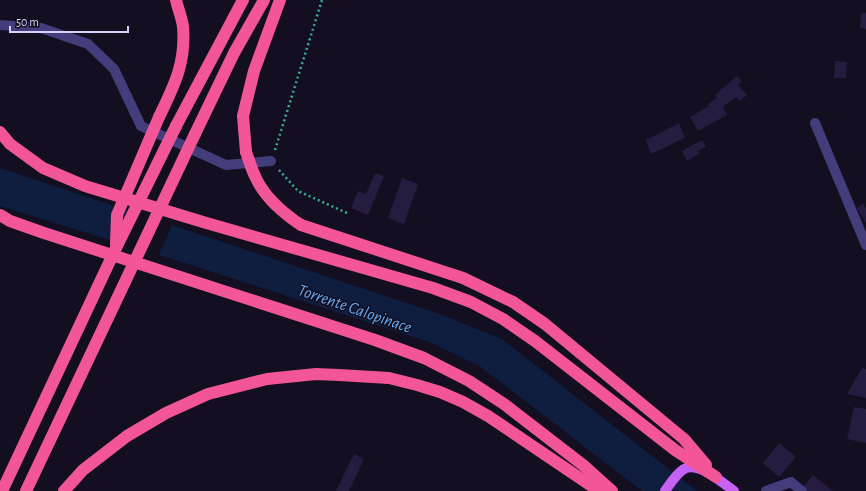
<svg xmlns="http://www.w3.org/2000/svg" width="866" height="491" font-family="'Alegreya Sans',sans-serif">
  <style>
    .water { fill: #0f1e3f }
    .pier { fill: #130f20 }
    .building { fill: #251c40 }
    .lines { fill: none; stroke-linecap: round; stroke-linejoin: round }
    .path { stroke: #37aaa9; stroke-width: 2.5; stroke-dasharray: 2 3; stroke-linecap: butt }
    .minor { stroke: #433d7c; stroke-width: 10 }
    .major { stroke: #c561f3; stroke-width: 10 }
    .highway { stroke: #f25698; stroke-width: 12 }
    .highway-bridge { stroke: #f25698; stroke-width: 12 }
    .labels { text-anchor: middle; stroke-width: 3; stroke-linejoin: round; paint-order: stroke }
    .water-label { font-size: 17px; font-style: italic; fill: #67abf4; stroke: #130f20 }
  </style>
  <rect width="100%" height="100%" fill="#130f20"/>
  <path class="water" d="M0,168L440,314L502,339L697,491H642L481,367L432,343L188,264L0,206Z"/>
  <path class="pier" d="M132,210L173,223L158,257L116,244Z"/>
  <g class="building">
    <path d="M861,13H866V29L860,28Z"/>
    <path d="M835,61L847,62L846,78H834Z"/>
    <path d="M737,76L742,81L738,85L747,95L740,101L736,97L723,107L727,115L698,131L690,117L709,106L708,104L717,98L715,95Z"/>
    <path d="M679,123L685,138L651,154L646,140Z"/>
    <path d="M702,140L706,147L698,151L699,154L687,161L682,151Z"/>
    <path d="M375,173L384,176L368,215L351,208L358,191L366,194Z"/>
    <path d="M402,178L418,184L404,224L388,218Z"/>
    <path d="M863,204L866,208V223L857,208Z"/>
    <path d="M862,368L866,369V398L847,394Z"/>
    <path d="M854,407L866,409V443L847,439Z"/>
    <path d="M779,443L796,457L779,477L763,463Z"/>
    <path d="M354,454L364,459L349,491H336Z"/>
    <path d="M813,475L833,491H800Z"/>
  </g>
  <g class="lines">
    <g class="path">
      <path d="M275,150L322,0"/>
      <path d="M279,170L298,191L347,213"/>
    </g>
    <g class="minor">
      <path d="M0,25L41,28L88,44L114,69L141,126L226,165L271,161"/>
      <path d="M815,123L866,245"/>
      <path d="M766,491L791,482L802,491"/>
    </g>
    <path class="major" d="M665,491C670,484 676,474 684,469C698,461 723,483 734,491"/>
    <g class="highway">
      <path d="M159,117C174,86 186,63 183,27C182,18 178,9 176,0"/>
      <path d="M176,126L243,0"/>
      <path d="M0,132L10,144L43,168L85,186L203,222L433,288L471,302L503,319L535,341L675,450L716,477"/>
      <path d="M195,134L234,53L264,0"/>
      <path d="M246,152L243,116L254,71L280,0"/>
      <path d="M0,215L10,221L44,233L375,340L424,358L469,381L504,404L583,465L612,491"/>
      <path d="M301,225L463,278L513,302L545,324L684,439L706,465"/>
      <path d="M64,491L83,470L127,436L166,413L208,394L267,379L316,374L339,375L389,378L417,385L440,392L463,402L488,416L599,491"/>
    </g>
    <g class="highway-bridge">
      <path d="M246,152C249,160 251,168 255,176C264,197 283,213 301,225"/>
      <path d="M116,244L117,215L159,117"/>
      <path d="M2,491L115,250L176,126"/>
      <path d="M26,491L195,134"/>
    </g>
  </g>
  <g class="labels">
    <g class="water-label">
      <text transform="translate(355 308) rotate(19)" y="6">Torrente Calopinace</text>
    </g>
  </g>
  <path d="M10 26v6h118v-6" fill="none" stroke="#d9d1fc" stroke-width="2"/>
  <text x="16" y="26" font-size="12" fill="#d9d1fc" stroke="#130f20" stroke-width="3" paint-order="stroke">50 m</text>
</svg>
